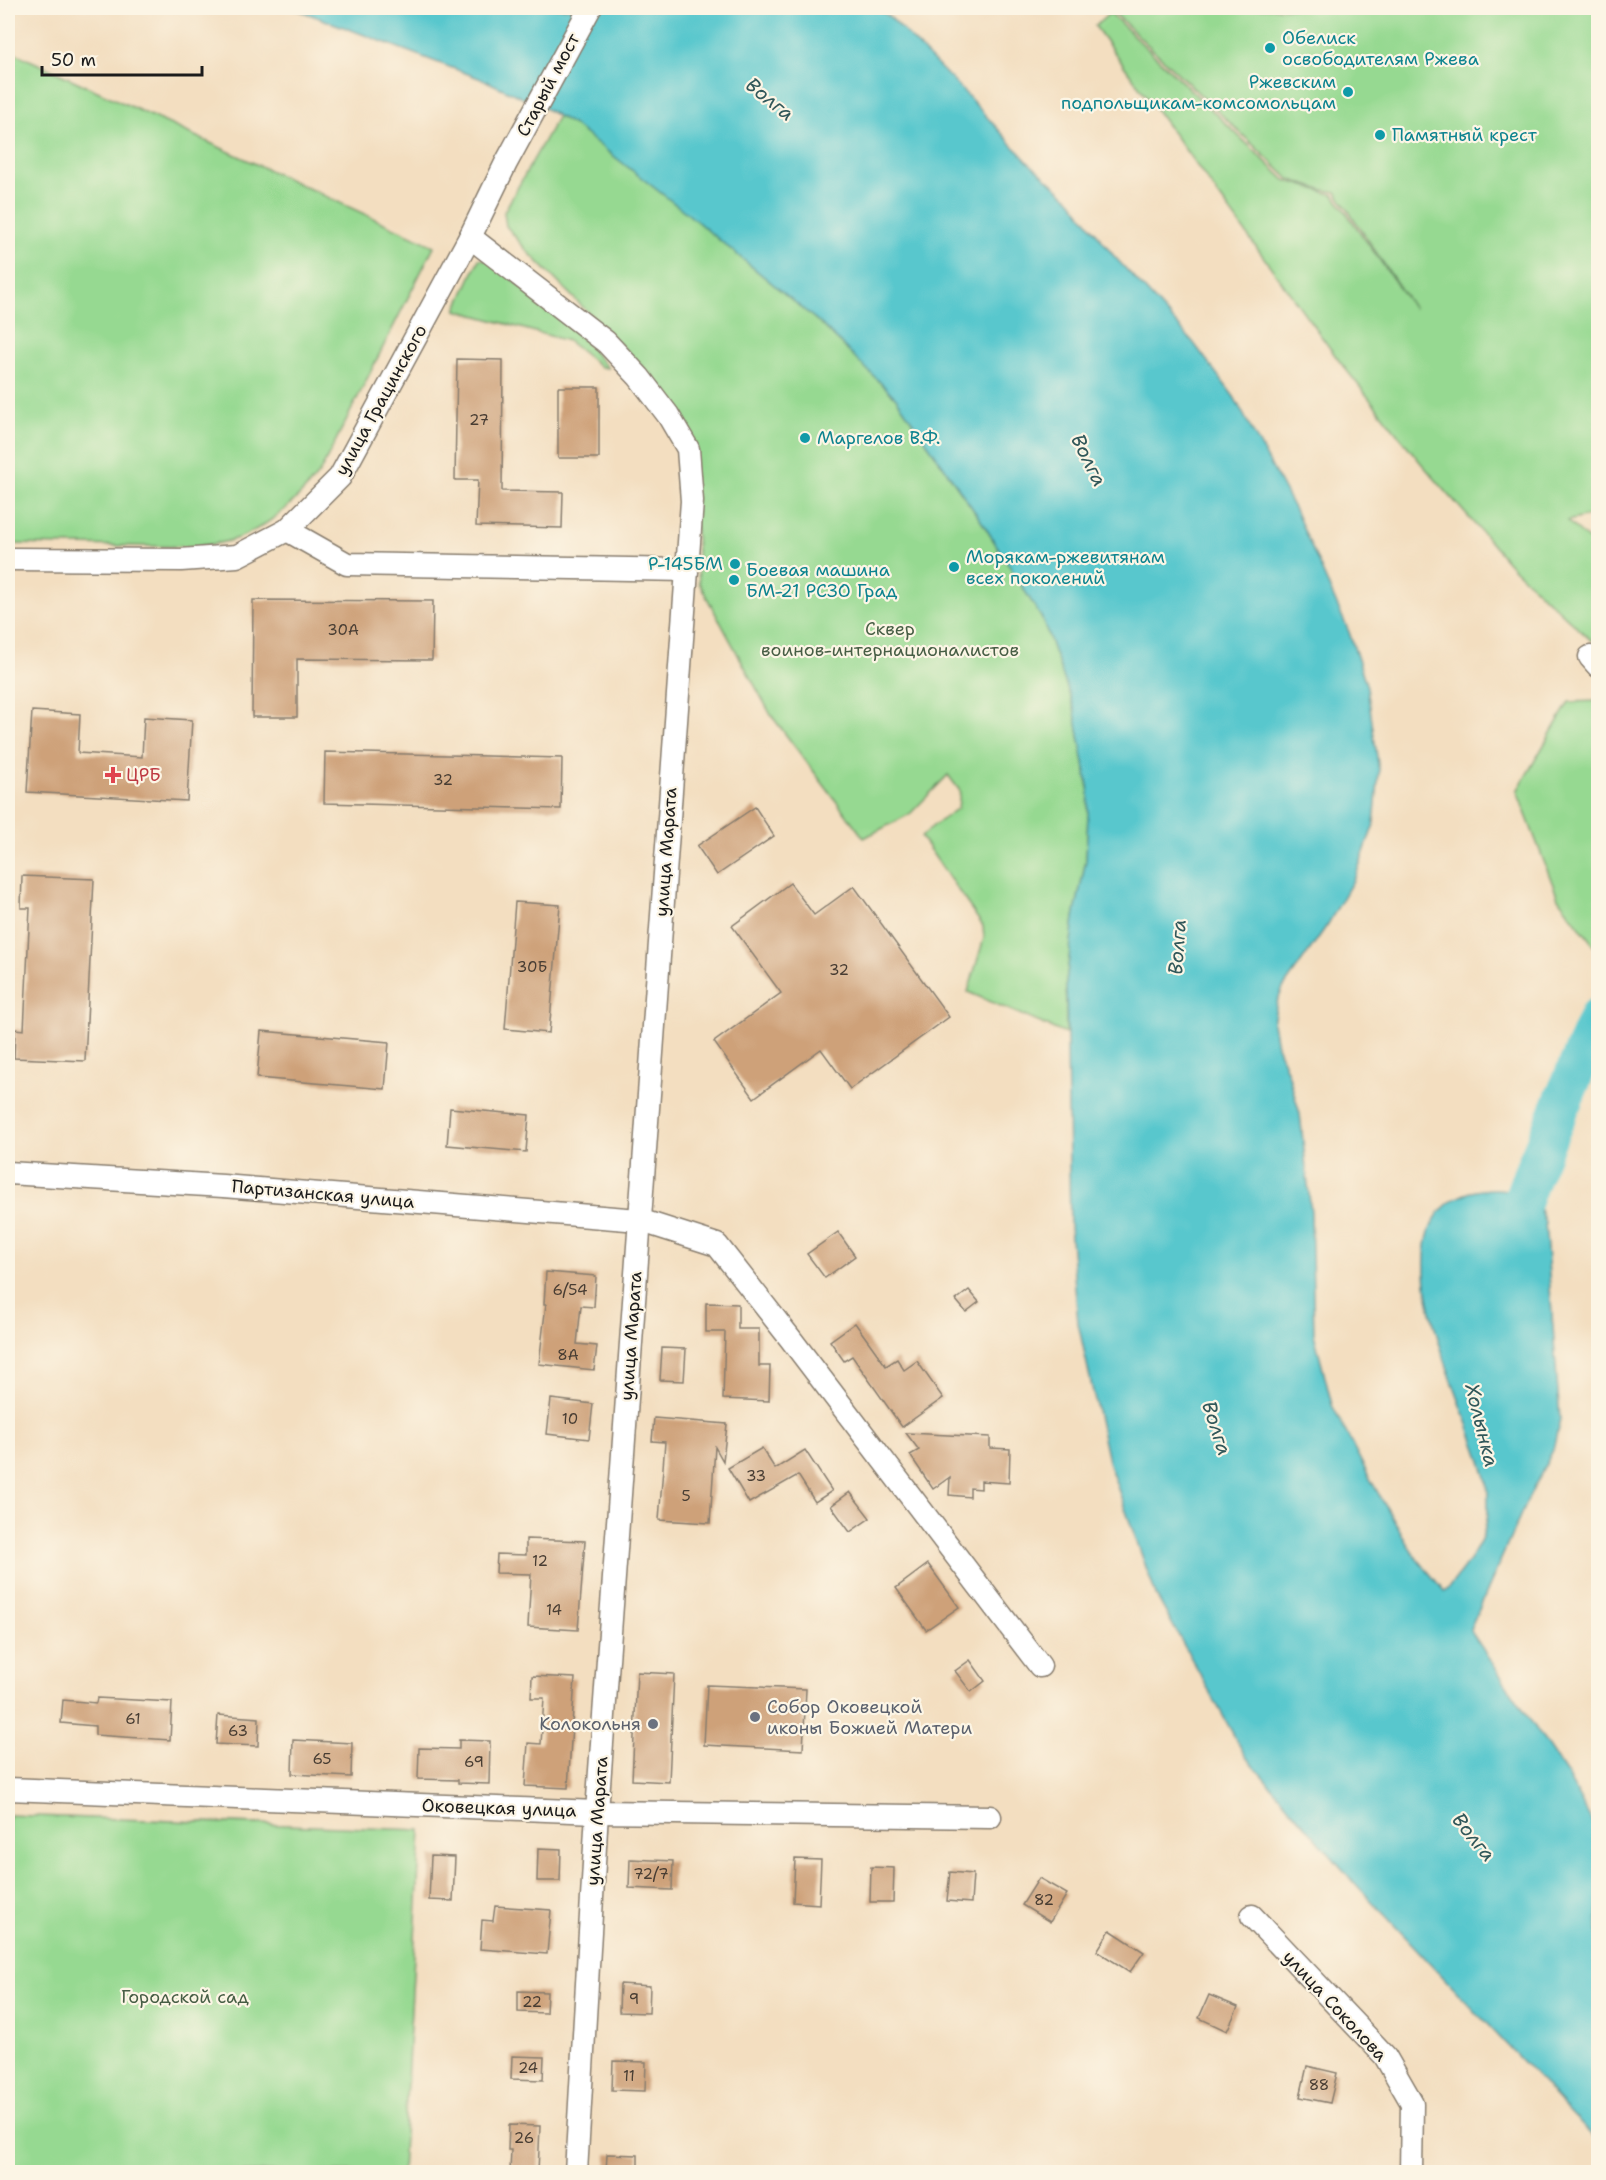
<svg xmlns="http://www.w3.org/2000/svg" width="1606" height="2180" font-family="'Shantell Sans',sans-serif">
  <style>
    .green { fill: #96d991; stroke: #597a56; stroke-width: 1.5 }
    .water { fill: #59c7cd; stroke: #3a7274; stroke-width: 1.5 }
    .lines { fill: none; stroke-linecap: round; stroke-linejoin: round }
    .river { stroke: #59c7cd; stroke-width: 39 }
    .building { fill: #cea179 }
    .minor-casing { stroke: #887d6e; stroke-width: 25 }
    .minor { stroke: #fff; stroke-width: 22 }
    .culture-dot { fill: #0f9aa8; stroke: #fcf5e5; stroke-width: 2 }
    .health-dot { fill: #e0444e; stroke: #fcf5e5; stroke-width: 2 }
    .worship-dot { fill: #6b7280; stroke: #fcf5e5; stroke-width: 2 }
    .labels { text-anchor: middle; stroke-width: 4.5; stroke-linejoin: round; paint-order: stroke }
    .number-label { font-size: 15px; fill: #483d33 }
    .culture-label { font-size: 18px; fill: #0d838f; stroke: #fcf5e5; text-anchor: start }
    .street-label { font-size: 18px; fill: #1c1c1c; stroke: #fcf5e5 }
    .park-label { font-size: 18px; fill: #475e45; stroke: #fcf5e5 }
    .health-label { font-size: 18px; fill: #be3a42; stroke: #fcf5e5; text-anchor: start }
    .worship-label { font-size: 18px; fill: #5b616d; stroke: #fcf5e5; text-anchor: start }
    .water-label { font-size: 20px; font-style: italic; fill: #31585a; stroke: #fcf5e5 }
  </style>
  <rect width="100%" height="100%" fill="#fcf5e5"/>
  <filter id="ink" filterUnits="userSpaceOnUse"><feTurbulence type="fractalNoise" baseFrequency=".0167" numOctaves="2"/><feDisplacementMap in="SourceGraphic" scale="12" xChannelSelector="R" yChannelSelector="G"/><feConvolveMatrix kernelMatrix="1 2 1 2 8 2 1 2 1" color-interpolation-filters="sRGB"/></filter>
  <filter id="wash" filterUnits="userSpaceOnUse"><feTurbulence type="fractalNoise" baseFrequency=".008" numOctaves="4" result="noise"/><feDisplacementMap in="SourceGraphic" scale="24" xChannelSelector="R" yChannelSelector="G"/><feGaussianBlur stdDeviation="1.35" result="paint"/><feColorMatrix in="noise" values="0 0 0 0 0 0 0 0 0 0 0 0 0 0 0 0 0 1.4 0 .05"/><feComposite in="paint" operator="in"/></filter>
  <g filter="url(#wash)">
    <rect width="100%" height="100%" fill="#f3dec0"/>
    <g class="green">
      <path d="M1109,8H1598V514L1567,521L1591,542L1598,552V638L1592,641L1514,569L1421,463L1340,362L1095,26L1110,13L1285,180L1334,195L1414,309L1336,192L1318,189L1289,179Z"/>
      <path d="M8,50L434,246L320,472C298,500 271,525 238,538C205,550 166,546 132,546C91,545 49,545 8,544Z"/>
      <path d="M558,116L574,125L688,214L820,323L896,398L984,525L1043,620L1074,707L1089,791L1086,860L1074,918L1066,983V1034L968,992L984,938L983,926L921,837L933,826L958,808L960,791L948,775L910,814L864,838L771,715L699,583L690,441L668,393L528,252L506,226L504,212Z"/>
      <path d="M479,259L489,260L573,328L608,368L601,367L568,341L456,310Z"/>
      <path d="M1598,701V951L1558,898L1517,791L1569,702Z"/>
      <path d="M8,1815L421,1830L402,2172H8Z"/>
    </g>
    <path class="water" d="M293,8H876L891,18L966,94L1028,162L1071,200L1114,256L1193,342L1234,397L1296,512L1349,632L1367,687L1379,771L1374,824L1356,875L1328,924L1283,988L1277,1002L1273,1023L1277,1046L1288,1073L1300,1114L1311,1212L1314,1334L1332,1405L1369,1477L1412,1552L1445,1592C1464,1569 1488,1540 1488,1509C1488,1501 1488,1490 1487,1482C1473,1417 1382,1254 1449,1203C1463,1192 1479,1189 1496,1189C1508,1189 1527,1192 1535,1201C1539,1206 1542,1216 1545,1222L1560,1419L1553,1450L1524,1507L1470,1630L1567,1775L1598,1833V2142L1351,1879L1246,1757L1156,1595L1108,1461L1078,1323L1070,1226L1066,983L1074,918L1086,860L1089,791L1074,707L1043,620L984,525L896,398L820,323L688,214L574,125L546,109L484,80Z"/>
    <g class="lines">
      <path class="river" d="M1506,1245L1531,1177L1598,1017"/>
    </g>
    <g id="blocks">
      <g class="building">
        <path d="M457,359L503,360L502,491L563,492L562,528L476,526L478,480H455Z"/>
        <rect x="558" y="387" width="41" height="71"/>
        <path d="M253,600L433,601L432,660L297,659V717H252Z"/>
        <path d="M32,711L80,714L78,753L142,757L144,717L192,720L187,801L27,792Z"/>
        <path d="M325,752L562,758L561,809L324,803Z"/>
        <path d="M755,807L774,836L717,875L697,846Z"/>
        <path d="M22,876L94,879L85,1061L14,1058L15,1029L24,1030L30,908H21Z"/>
        <path d="M790,883L814,915L854,886L949,1017L850,1089L821,1049L754,1098L714,1042L781,993L732,926Z"/>
        <path d="M515,902L560,905L549,1033L505,1029Z"/>
        <path d="M261,1031L389,1042L385,1089L257,1078Z"/>
        <path d="M450,1108L529,1115L526,1152L447,1145Z"/>
        <path d="M838,1232L855,1256L825,1278L807,1254Z"/>
        <path d="M546,1272L596,1276L594,1307L581,1306L577,1344L597,1346L594,1370L539,1364L546,1304H544Z"/>
        <path d="M969,1290L979,1302L966,1312L956,1300Z"/>
        <path d="M706,1303L738,1304V1329H759V1366H770L769,1401L723,1399L725,1332H706Z"/>
        <path d="M855,1323L886,1366L897,1359L904,1370L917,1361L943,1398L902,1427L852,1356L844,1361L830,1341Z"/>
        <path d="M662,1348L686,1349L684,1381L660,1380Z"/>
        <path d="M551,1399L593,1404L589,1439L547,1434Z"/>
        <path d="M654,1418L727,1424L723,1461L715,1447L710,1523L659,1520L665,1442L652,1441Z"/>
        <path d="M906,1433L990,1437V1448L1010,1449L1009,1483L981,1481V1489L970,1488V1497L949,1495L950,1477L933,1489L910,1455L919,1450Z"/>
        <path d="M762,1448L775,1469L805,1450L832,1491L815,1502L798,1475L749,1503L728,1468Z"/>
        <path d="M850,1492L870,1518L850,1532L831,1506Z"/>
        <path d="M526,1539L585,1541L578,1630L528,1627L531,1574L496,1573L497,1554L526,1555Z"/>
        <path d="M928,1564L959,1607L926,1630L896,1588Z"/>
        <path d="M970,1660L985,1681L971,1692L955,1671Z"/>
        <path d="M637,1672L674,1674L669,1782L632,1780Z"/>
        <path d="M532,1676L575,1678L568,1788L525,1786L528,1743L541,1744L544,1698H531Z"/>
        <path d="M707,1685L806,1689L803,1750L704,1745Z"/>
        <path d="M97,1698L172,1702L170,1740L95,1735V1726L61,1723L63,1700L96,1703Z"/>
        <path d="M218,1715L259,1718L258,1746L216,1744Z"/>
        <path d="M293,1740L352,1743L351,1777L292,1774Z"/>
        <path d="M459,1740L490,1741L489,1784L458,1783V1780L418,1779L419,1748L459,1749Z"/>
        <path d="M538,1848L561,1849L560,1881H537Z"/>
        <path d="M431,1856L455,1857L453,1901L429,1900Z"/>
        <path d="M630,1859L673,1861L672,1890L629,1888Z"/>
        <path d="M795,1859L821,1860L819,1904L793,1902Z"/>
        <path d="M871,1867L894,1868L893,1902H870Z"/>
        <path d="M950,1872L973,1874L971,1903L947,1901Z"/>
        <path d="M1039,1878L1067,1894L1050,1922L1022,1905Z"/>
        <path d="M495,1906L551,1910L547,1954L480,1949L482,1920L493,1921Z"/>
        <path d="M1110,1930L1144,1952L1130,1972L1097,1951Z"/>
        <path d="M620,1984L650,1986L649,2013L619,2012Z"/>
        <path d="M518,1991L547,1992L546,2013L518,2012Z"/>
        <path d="M1209,1995L1238,2007L1227,2031L1199,2018Z"/>
        <path d="M512,2056L544,2057L543,2080L511,2079Z"/>
        <path d="M613,2061L646,2062L645,2091L612,2090Z"/>
        <path d="M1307,2066L1337,2073L1330,2103L1300,2097Z"/>
        <path d="M509,2125L540,2126L538,2172H510L511,2150H508Z"/>
        <path d="M607,2154L638,2155V2172H606Z"/>
      </g>
    </g>
  </g>
  <g filter="url(#ink)">
    <use href="#blocks" fill-opacity="0" stroke="#887d6e" stroke-width="1.5"/>
    <g class="lines">
      <g class="minor-casing">
        <g id="minor">
          <path d="M470,237L606,342L639,377L668,415L688,449L692,501L597,1812L576,2172"/>
          <path d="M287,530L347,564L687,570"/>
          <path d="M8,559L181,560L237,556L287,530L340,477L470,237L506,163L590,8"/>
          <path d="M1590,657L1598,666"/>
          <path d="M8,1173L223,1186L639,1220L717,1245L790,1338L1040,1666"/>
          <path d="M8,1789L597,1812L990,1817"/>
          <path d="M1252,1916L1385,2056L1412,2103L1411,2172"/>
        </g>
      </g>
      <use href="#minor" class="minor"/>
    </g>
  </g>
  <g class="culture-dot">
    <circle cx="1270" cy="48" r="6"/>
    <circle cx="1348" cy="92" r="6"/>
    <circle cx="1380" cy="135" r="6"/>
    <circle cx="805" cy="438" r="6"/>
    <circle cx="735" cy="564" r="6"/>
    <circle cx="954" cy="567" r="6"/>
    <circle cx="734" cy="580" r="6"/>
  </g>
  <path class="health-dot" d="M110 766h6v6h6v6h-6v6h-6v-6h-6v-6h6z"/>
  <g class="worship-dot">
    <circle cx="755" cy="1717" r="6"/>
    <circle cx="653" cy="1724" r="6"/>
  </g>
  <g class="labels">
    <g class="number-label">
      <text x="479" y="425">27</text>
      <text x="343" y="635">30А</text>
      <text x="443" y="785">32</text>
      <text x="532" y="972">30Б</text>
      <text x="839" y="975">32</text>
      <text x="570" y="1295">6/54</text>
      <text x="568" y="1360">8А</text>
      <text x="570" y="1424">10</text>
      <text x="756" y="1481">33</text>
      <text x="686" y="1501">5</text>
      <text x="540" y="1566">12</text>
      <text x="554" y="1615">14</text>
      <text x="133" y="1724">61</text>
      <text x="238" y="1736">63</text>
      <text x="322" y="1764">65</text>
      <text x="474" y="1767">69</text>
      <text x="651" y="1879">72/7</text>
      <text x="1044" y="1905">82</text>
      <text x="634" y="2004">9</text>
      <text x="532" y="2007">22</text>
      <text x="528" y="2073">24</text>
      <text x="629" y="2081">11</text>
      <text x="1319" y="2090">88</text>
      <text x="524" y="2143">26</text>
    </g>
    <g class="culture-label">
      <text x="1282" y="44">Обелиск<tspan x="1282" dy="21">освободителям Ржева</tspan></text>
      <text x="1336" y="88" text-anchor="end">Ржевским<tspan x="1336" dy="21">подпольщикам-комсомольцам</tspan></text>
      <text x="1392" y="141">Памятный крест</text>
      <text x="817" y="444">Маргелов В.Ф.</text>
      <text x="966" y="563">Морякам-ржевитянам<tspan x="966" dy="21">всех поколений</tspan></text>
      <text x="723" y="570" text-anchor="end">Р-145БМ</text>
      <text x="746" y="576">Боевая машина<tspan x="746" dy="21">БМ-21 РСЗО Град</tspan></text>
    </g>
    <g class="street-label">
      <text transform="translate(548 85) rotate(-62)" y="6">Старый мост</text>
      <text transform="translate(381 400) rotate(-61)" y="6">улица Грацинского</text>
      <text transform="translate(666 852) rotate(-86)" y="6">улица Марата</text>
      <text transform="translate(323 1194) rotate(5)" y="6">Партизанская улица</text>
      <text transform="translate(631 1336) rotate(-86)" y="6">улица Марата</text>
      <text transform="translate(499 1808) rotate(2)" y="6">Оковецкая улица</text>
      <text transform="translate(597 1821) rotate(-86)" y="6">улица Марата</text>
      <text transform="translate(1335 2006) rotate(47)" y="6">улица Соколова</text>
    </g>
    <g class="park-label">
      <text x="890" y="635">Сквер<tspan x="890" dy="21">воинов-интернационалистов</tspan></text>
      <text x="185" y="2003">Городской сад</text>
    </g>
    <g class="health-label">
      <text x="126" y="781">ЦРБ</text>
    </g>
    <g class="worship-label">
      <text x="767" y="1713">Собор Оковецкой<tspan x="767" dy="21">иконы Божией Матери</tspan></text>
      <text x="641" y="1730" text-anchor="end">Колокольня</text>
    </g>
    <g class="water-label">
      <text transform="translate(770 99) rotate(39)" y="7">Волга</text>
      <text transform="translate(1089 460) rotate(64)" y="7">Волга</text>
      <text transform="translate(1177 947) rotate(-86)" y="7">Волга</text>
      <text transform="translate(1482 1425) rotate(76)" y="7">Холынка</text>
      <text transform="translate(1217 1428) rotate(72)" y="7">Волга</text>
      <text transform="translate(1474 1837) rotate(51)" y="7">Волга</text>
    </g>
  </g>
  <rect width="1606" height="2180" fill="none" stroke="#fcf5e5" stroke-width="30"/>
  <path d="M42 66v9h160v-9" fill="none" stroke="#1c1c1c" stroke-width="3"/>
  <text x="51" y="66" font-size="18" fill="#1c1c1c" stroke="#fcf5e5" stroke-width="4.5" paint-order="stroke">50 m</text>
</svg>
